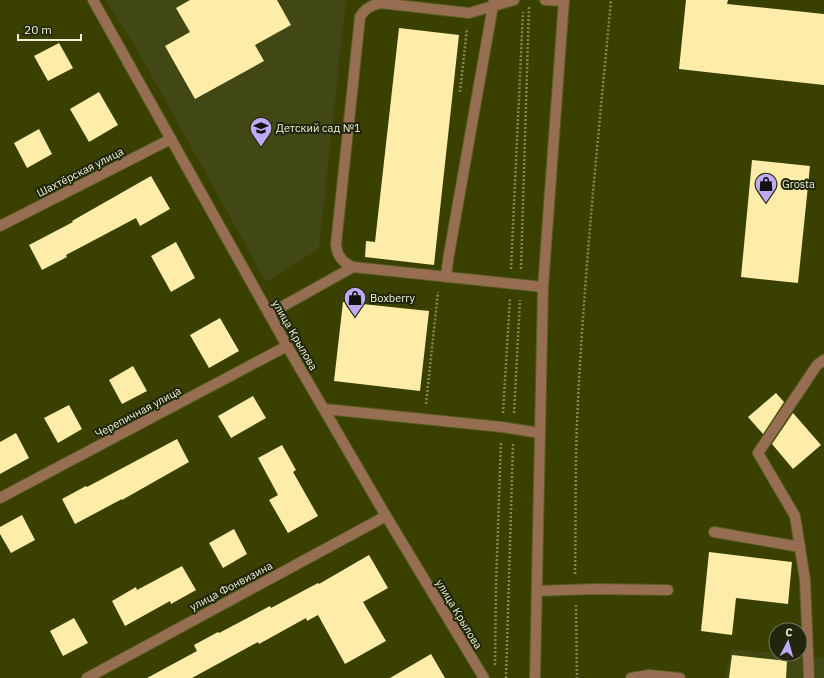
<svg xmlns="http://www.w3.org/2000/svg" width="824" height="678" font-family="'IBM Plex Sans',sans-serif">
  <style>
    .built { fill: #424814 }
    .building { fill: #feeda8 }
    .lines { fill: none; stroke-linecap: round; stroke-linejoin: round }
    .lane-casing { stroke: #565d22; stroke-width: 12 }
    .street-casing { stroke: #565d22; stroke-width: 12 }
    .path { stroke: #828855; stroke-width: 2.5; stroke-dasharray: 2 2; stroke-linecap: butt }
    .lane { stroke: #976e51; stroke-width: 10 }
    .street { stroke: #976e51; stroke-width: 10 }
    .labels { text-anchor: middle; stroke-width: 4; stroke-linejoin: round; paint-order: stroke }
    .poi-label { font-size: 11px; fill: #edf3d4; stroke: #21250c; text-anchor: start }
    .street-label { font-size: 11px; fill: #edf3d4; stroke: #21250c }
  </style>
  <rect width="100%" height="100%" fill="#394000"/>
  <g class="built">
    <path d="M105,0H346L319,249L266,282L135,46Z"/>
    <path d="M731,649L824,658V678H725Z"/>
  </g>
  <g class="building">
    <path d="M190,0H277L291,25L255,45L264,61L195,99L165,46L190,32L176,8Z"/>
    <path d="M686,0H728L727,4L824,14V85L679,69Z"/>
    <path d="M399,28L459,35L434,265L365,257L366,241L375,242Z"/>
    <path d="M59,43L73,68L48,81L34,56Z"/>
    <path d="M99,92L118,125L89,142L70,109Z"/>
    <path d="M39,129L52,154L27,168L14,143Z"/>
    <path d="M752,160L810,166L798,283L741,277Z"/>
    <path d="M151,176L170,209L140,226L136,218L66,255L67,257L42,270L29,245L73,222L72,221Z"/>
    <path d="M176,242L195,278L171,292L151,256Z"/>
    <path d="M343,302L429,311L420,391L334,381Z"/>
    <path d="M220,318L239,351L209,368L190,335Z"/>
    <path d="M133,366L147,391L122,404L109,380Z"/>
    <path d="M776,393L784,402L763,434L748,417Z"/>
    <path d="M253,396L266,418L231,438L218,416Z"/>
    <path d="M69,405L82,429L58,443L44,418Z"/>
    <path d="M793,413L821,445L793,469L772,444Z"/>
    <path d="M16,433L29,458L0,474V442Z"/>
    <path d="M177,439L189,462L122,500V499L75,524L62,499L86,486L87,487Z"/>
    <path d="M282,445L296,470L293,472L318,516L288,533L269,500L278,495L258,458Z"/>
    <path d="M22,515L35,540L11,553L0,534V527Z"/>
    <path d="M234,529L247,554L223,568L209,543Z"/>
    <path d="M709,552L792,562L788,604L736,598L732,635L701,631Z"/>
    <path d="M369,555L388,588L363,602L386,641L345,664L318,615L307,621L306,618L259,644L258,642L192,678H147L197,651L194,645L218,632L219,633L270,606L271,608L318,583L319,584Z"/>
    <path d="M182,566L196,590L171,604L170,601L125,626L112,601L136,587L137,590Z"/>
    <path d="M74,618L88,643L63,656L50,631Z"/>
    <path d="M431,654L445,678H390Z"/>
    <path d="M732,655L787,661L786,678H729Z"/>
  </g>
  <g class="lines">
    <g class="lane-casing">
      <g id="lane">
        <path d="M514,0L469,13L380,3C371,6 365,8 360,17L336,244C337,256 342,262 353,267L543,287"/>
        <path d="M545,0L564,1"/>
        <path d="M446,277L448,260L494,0"/>
        <path d="M269,314L353,267"/>
        <path d="M325,409L502,427L540,433"/>
        <path d="M714,532L800,547"/>
        <path d="M537,591L594,589L668,590"/>
        <path d="M631,678L649,675L680,678"/>
        <path d="M809,678L805,580L795,516L758,453L817,365L824,360"/>
      </g>
    </g>
    <g class="street-casing">
      <g id="street">
        <path d="M93,0L287,346L386,516L484,678"/>
        <path d="M0,226L171,139"/>
        <path d="M0,498L287,346"/>
        <path d="M87,678L386,516"/>
        <path d="M535,678L543,287L564,0"/>
      </g>
    </g>
    <g class="path">
      <path d="M460,92L467,28"/>
      <path d="M511,269L523,12"/>
      <path d="M521,269L529,6"/>
      <path d="M426,404L438,292"/>
      <path d="M503,413L510,298"/>
      <path d="M514,413L520,300"/>
      <path d="M575,574C576,524 575,473 577,423C583,282 598,141 611,0"/>
      <path d="M576,605L577,678"/>
      <path d="M495,665L496,585L501,442"/>
      <path d="M506,678L513,444"/>
    </g>
    <use href="#lane" class="lane"/>
    <use href="#street" class="street"/>
  </g>
  <defs>
    <g id="school-pin" transform="scale(1.15)"><path d="M0 17L-7.5 6A9.5 9.5 0 1 1 7.5 6Z" fill="#bea9f5" stroke="#21250c"/><path d="M0-5L7-2L0 1L-7-2ZM-4 1L0 2.5L4 1V4Q0 6-4 4Z" fill="#111"/></g>
    <g id="shop-pin" transform="scale(1.15)"><path d="M0 17L-7.5 6A9.5 9.5 0 1 1 7.5 6Z" fill="#bea9f5" stroke="#21250c"/><path d="M-5-2.5h2.3a2.7 3.5 0 0 1 5.4 0H5L5.5 6h-11ZM-1.5-2.5h3a1.5 2.3 0 0 0-3 0Z" fill="#111"/></g>
  </defs>
  <g fill-rule="evenodd">
    <use href="#school-pin" x="261" y="128"/>
    <use href="#shop-pin" x="766" y="184"/>
    <use href="#shop-pin" x="355" y="298"/>
  </g>
  <g class="labels">
    <g class="poi-label">
      <text x="276" y="132">Детский сад №1</text>
      <text x="782" y="188">Grosta</text>
      <text x="370" y="302">Boxberry</text>
    </g>
    <g class="street-label">
      <text transform="translate(80 172) rotate(-27)" y="4">Шахтёрская улица</text>
      <text transform="translate(295 335) rotate(60)" y="4">улица Крылова</text>
      <text transform="translate(138 412) rotate(-28)" y="4">Черепичная улица</text>
      <text transform="translate(231 586) rotate(-28)" y="4">улица Фонвизина</text>
      <text transform="translate(459 614) rotate(59)" y="4">улица Крылова</text>
    </g>
  </g>
  <g transform="translate(788 642) rotate(6)"><circle r="19" fill="#21250c" stroke="#73775c"/>
  <path d="M0-3L7 15L0 10L-7 15Z" fill="#bea9f5"/>
  <text y="-6" font-size="11" font-weight="bold" text-anchor="middle" fill="#edf3d4">С</text>
  </g>
  <path d="M18 34v6h63v-6" fill="none" stroke="#edf3d4" stroke-width="2"/>
  <text x="24" y="34" font-size="12" fill="#edf3d4" stroke="#21250c" stroke-width="3" paint-order="stroke">20 m</text>
</svg>
